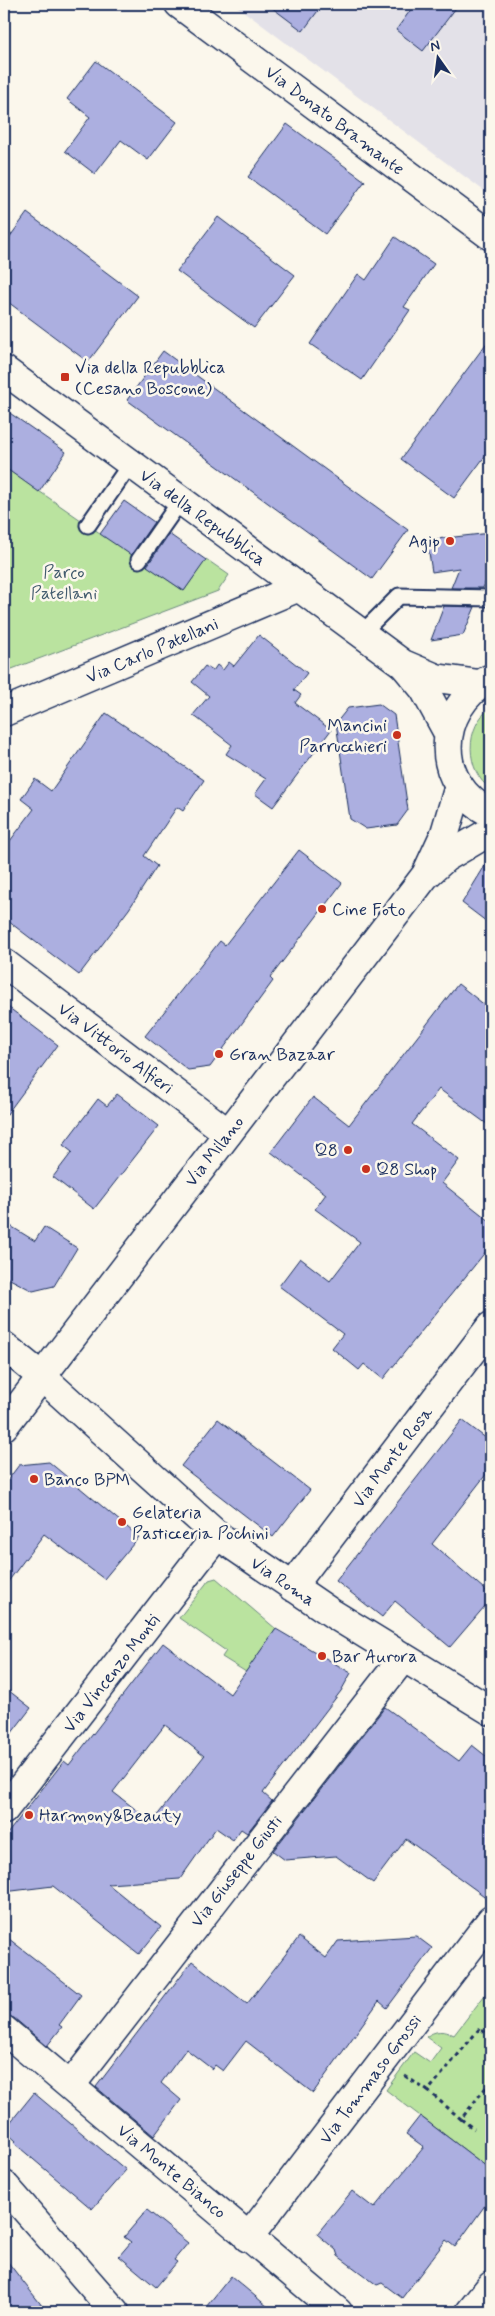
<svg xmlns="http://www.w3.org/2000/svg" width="495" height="2316" font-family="Mynerve,sans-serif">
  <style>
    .built { fill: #e3e1e8 }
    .green { fill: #bae39f; stroke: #6a897e }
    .building { fill: #acafe0; stroke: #1b2f5e; fill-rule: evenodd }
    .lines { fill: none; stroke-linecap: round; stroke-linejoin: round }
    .service-casing { stroke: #1b2f5e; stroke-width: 19 }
    .minor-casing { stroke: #1b2f5e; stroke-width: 31 }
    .path { stroke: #1b2f5e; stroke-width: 3; stroke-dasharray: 4 4; stroke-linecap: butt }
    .service { stroke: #fbf7ec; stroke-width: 15 }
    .minor { stroke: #fbf7ec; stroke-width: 28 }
    .poi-dot { fill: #c8321e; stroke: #fbf7ec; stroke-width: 2 }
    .labels { text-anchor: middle; stroke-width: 5; stroke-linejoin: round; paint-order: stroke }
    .street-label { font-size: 18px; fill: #1b2f5e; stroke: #fbf7ec }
    .poi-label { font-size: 18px; fill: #1b2f5e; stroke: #fbf7ec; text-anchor: start }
    .park-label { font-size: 18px; fill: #435c6e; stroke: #fbf7ec }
  </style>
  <rect width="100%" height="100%" fill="#fbf7ec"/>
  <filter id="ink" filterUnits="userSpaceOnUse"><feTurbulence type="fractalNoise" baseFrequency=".02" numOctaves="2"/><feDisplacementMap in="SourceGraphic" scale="10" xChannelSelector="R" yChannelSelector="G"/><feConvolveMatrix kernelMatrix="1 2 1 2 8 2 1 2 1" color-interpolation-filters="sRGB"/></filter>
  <g filter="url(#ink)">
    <path class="built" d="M234,4H491V196L433,153Z"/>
    <g class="green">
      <path d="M4,467L184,591L206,559L229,575L218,591L4,672Z"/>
      <path d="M491,708V789C465,772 464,725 491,708Z"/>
      <path d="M216,1578L276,1629L246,1672L222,1657L226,1651L179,1618L209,1580Z"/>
      <path d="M491,1987V2170L386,2090L414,2052L430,2063L441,2048L426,2037C435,2030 444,2030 454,2035Z"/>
    </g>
    <g class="building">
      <path d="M267,4H323L303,31Z"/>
      <path d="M415,4H459L423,51L396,30Z"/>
      <path d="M96,61L177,122L148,160L121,140L95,174L65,151L90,117L67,99Z"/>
      <path d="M287,124L365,181L325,234L248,177Z"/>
      <path d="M27,213L138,296L88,362L4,299V245Z"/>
      <path d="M218,217L295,275L254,328L177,271Z"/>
      <path d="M395,237L434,264L404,307L410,310L362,380L310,344L358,274L366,280Z"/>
      <path d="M491,337V448L454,498L401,459Z"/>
      <path d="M163,351L408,530L372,579L127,400Z"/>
      <path d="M4,409L66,452L39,492L4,467Z"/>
      <path d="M124,501L154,522L131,555L100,534Z"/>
      <path d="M491,533V568L483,588H451L459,568L432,572L427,540Z"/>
      <path d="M169,534L206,560L184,591L147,566Z"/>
      <path d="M444,606L475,607L463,635L431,640Z"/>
      <path d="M259,635L307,673L294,690L301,695L295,703L331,730L273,807L255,794L266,779L226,754L232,745L193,715L209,696L192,682L205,666L213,671L217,665L223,670L229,662L234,666Z"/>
      <path d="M379,704L394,715L408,810L397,825L366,829L350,819L336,723L348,708Z"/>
      <path d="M106,713L204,780L183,811L177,807L144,856L157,866L129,909L79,975L4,918V849L34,809L21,799L35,779L51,791Z"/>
      <path d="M299,850L342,883L270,978L273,981L210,1067L188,1070L145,1036L220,941L225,945Z"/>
      <path d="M491,856V925L462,903Z"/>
      <path d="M458,984L491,1010V1127L439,1089L412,1124L459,1160L442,1183L491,1222V1245L383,1379L364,1364L359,1370L332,1348L343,1334L279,1286L300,1258L330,1281L360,1242L315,1209L326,1194L271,1152L313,1097L349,1125Z"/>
      <path d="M4,1004L58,1045L4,1118Z"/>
      <path d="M117,1094L159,1126L94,1209L53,1177L72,1152L63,1145L98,1099L107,1106Z"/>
      <path d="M4,1222L35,1241L44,1227L77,1248L54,1286L33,1291L4,1276Z"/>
      <path d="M218,1419L310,1490L273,1537L181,1466Z"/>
      <path d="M462,1420L491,1442V1468L432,1544L491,1595V1599L450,1647L395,1601L382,1617L336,1581Z"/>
      <path d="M49,1462L139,1537L104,1579L44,1534L4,1587V1485L19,1465Z"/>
      <path d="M276,1629L351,1673L341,1691L263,1793L272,1801L247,1833L241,1829L233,1840L216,1828L180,1879L108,1884L161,1927L139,1954L53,1886L4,1892V1838L64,1761L69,1765L163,1643L230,1694ZM165,1725L204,1756L152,1822L113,1792Z"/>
      <path d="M4,1687L31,1708L4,1743Z"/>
      <path d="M385,1707L459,1761L472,1745L491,1760V1901L406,1839L373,1883L336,1856L285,1860L273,1851Z"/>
      <path d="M4,1935L81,1995L59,2025L62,2027L47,2046L14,2018L4,2015Z"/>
      <path d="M416,1936L432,1948L387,2008L379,2001L313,2093L246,2041L223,2071L215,2065L212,2069L186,2049L161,2083L181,2100L154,2136L96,2087L192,1961L247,2004L299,1937L326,1958L338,1941Z"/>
      <path d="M34,2093L126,2170L92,2209L14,2143L16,2141L4,2130Z"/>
      <path d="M420,2116L491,2170V2197L455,2247L446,2240L402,2298L382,2283L377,2285L338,2256L336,2250L317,2234L352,2191L374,2208L424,2147L406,2134Z"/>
      <path d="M147,2210L188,2243L174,2260L177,2262L156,2287L119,2256L131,2242L124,2237Z"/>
      <path d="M4,2257L24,2283L47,2312H4Z"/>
      <path d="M231,2276L274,2312H202Z"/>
    </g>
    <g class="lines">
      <g class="service-casing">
        <g id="service">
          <path d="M88,525L131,463"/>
          <path d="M139,560L181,500"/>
          <path d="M362,633L399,596L491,598"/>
        </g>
      </g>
      <g class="minor-casing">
        <g id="minor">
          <path d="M179,4L491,236"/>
          <path d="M4,370L403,664L436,678L479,684"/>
          <path d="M404,665L424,689L448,733"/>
          <path d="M489,679C435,709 432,785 491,813"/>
          <path d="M4,712L299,587"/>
          <path d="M428,870L445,833L459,786"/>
          <path d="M4,963L228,1133"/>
          <path d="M4,1346L41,1376L217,1535L333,1614L491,1711"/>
          <path d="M4,1426L425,876L445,858L491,831"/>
          <path d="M292,1587L491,1326"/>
          <path d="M4,1810L217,1535"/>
          <path d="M4,2030L338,2312"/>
          <path d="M71,2085L403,1658"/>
          <path d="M4,2185L115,2312"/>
          <path d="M248,2238L491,1920"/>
          <path d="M470,2312L491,2286"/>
        </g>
      </g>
      <g class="path">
        <path d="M491,2038L480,2028L428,2091L461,2119L491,2081"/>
        <path d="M405,2076L428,2091"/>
        <path d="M461,2119L474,2129"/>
      </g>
      <use href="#service" class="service"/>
      <use href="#minor" class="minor"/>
    </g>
  </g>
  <g class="poi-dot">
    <rect x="60" y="372" width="10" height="10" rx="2.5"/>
    <circle cx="450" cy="541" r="5"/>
    <circle cx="397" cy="735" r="5"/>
    <circle cx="322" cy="909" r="5"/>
    <circle cx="219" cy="1054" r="5"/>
    <circle cx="348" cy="1150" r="5"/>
    <circle cx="366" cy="1169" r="5"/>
    <circle cx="34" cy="1479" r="5"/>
    <circle cx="122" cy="1522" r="5"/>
    <circle cx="322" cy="1656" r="5"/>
    <circle cx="29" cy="1815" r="5"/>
  </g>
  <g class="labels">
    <g class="street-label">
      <text transform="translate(335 120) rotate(37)" y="6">Via Donato Bramante</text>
      <text transform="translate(203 517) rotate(36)" y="6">Via della Repubblica</text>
      <text transform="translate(152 650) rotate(-23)" y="6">Via Carlo Patellani</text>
      <text transform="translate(116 1048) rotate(37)" y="6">Via Vittorio Alfieri</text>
      <text transform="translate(214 1151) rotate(-52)" y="6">Via Milano</text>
      <text transform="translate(392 1457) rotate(-53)" y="6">Via Monte Rosa</text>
      <text transform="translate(283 1581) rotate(34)" y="6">Via Roma</text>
      <text transform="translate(111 1673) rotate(-52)" y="6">Via Vincenzo Monti</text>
      <text transform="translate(236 1871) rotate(-52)" y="6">Via Giuseppe Giusti</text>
      <text transform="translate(370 2079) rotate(-53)" y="6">Via Tommaso Grossi</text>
      <text transform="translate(172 2171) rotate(40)" y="6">Via Monte Bianco</text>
    </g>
    <g class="poi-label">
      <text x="75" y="373">Via della Repubblica<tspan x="75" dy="21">(Cesano Boscone)</tspan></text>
      <text x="440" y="547" text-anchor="end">Agip</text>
      <text x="387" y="731" text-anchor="end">Mancini<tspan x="387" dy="21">Parrucchieri</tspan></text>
      <text x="332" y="915">Cine Foto</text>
      <text x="229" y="1060">Gran Bazaar</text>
      <text x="338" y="1156" text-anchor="end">Q8</text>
      <text x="376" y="1175">Q8 Shop</text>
      <text x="44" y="1485">Banco BPM</text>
      <text x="132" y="1518">Gelateria<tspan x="132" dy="21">Pasticceria Pochini</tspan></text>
      <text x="332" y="1662">Bar Aurora</text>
      <text x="39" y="1821">Harmony&amp;Beauty</text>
    </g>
    <g class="park-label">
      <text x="64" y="578">Parco<tspan x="64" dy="21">Patellani</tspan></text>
    </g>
  </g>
  <rect width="495" height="2316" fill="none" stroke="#fbf7ec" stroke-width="20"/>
  <rect x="10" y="10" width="475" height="2296" fill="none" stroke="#1b2f5e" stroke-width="2" filter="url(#ink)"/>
  <g transform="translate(438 58) rotate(346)" stroke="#fbf7ec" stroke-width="4" paint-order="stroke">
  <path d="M0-4L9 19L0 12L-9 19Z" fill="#1b2f5e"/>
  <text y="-8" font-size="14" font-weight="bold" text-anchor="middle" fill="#1b2f5e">N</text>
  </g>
</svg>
